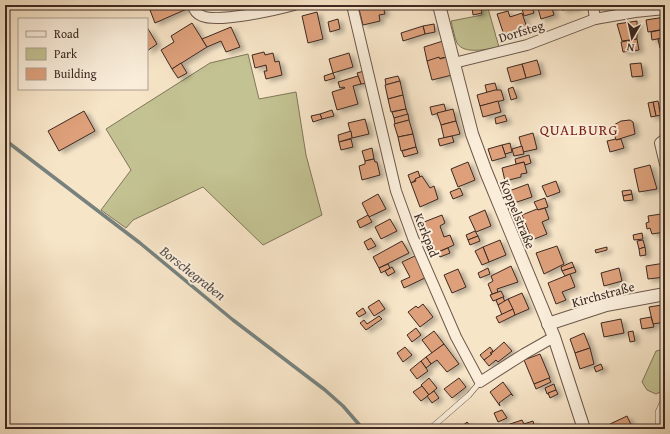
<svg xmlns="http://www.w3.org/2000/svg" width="670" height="434" font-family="'Gentium Book Plus',serif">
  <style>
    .green { fill: #c3c292; stroke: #80765a }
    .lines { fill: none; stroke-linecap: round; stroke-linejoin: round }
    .stream { stroke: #77827e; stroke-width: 3.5 }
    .building { fill: #dda07a; stroke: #3d2922; filter: url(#shadow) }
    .service-casing { stroke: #6c584c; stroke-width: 6 }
    .minor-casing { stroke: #6c584c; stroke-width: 12 }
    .tertiary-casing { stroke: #6c584c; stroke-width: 14 }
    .service { stroke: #faeedb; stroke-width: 5 }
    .minor { stroke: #faeedb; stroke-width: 10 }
    .tertiary { stroke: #faeedb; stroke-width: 12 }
    .labels { text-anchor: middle; stroke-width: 4; stroke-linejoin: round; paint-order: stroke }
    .street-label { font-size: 13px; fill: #3d2922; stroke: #faeedb }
    .water-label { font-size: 14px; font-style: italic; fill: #554e48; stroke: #faeedb }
    .quarter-label { font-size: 15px; letter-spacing: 1px; fill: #7a1f14; stroke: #faeedb }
  </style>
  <defs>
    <filter id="shadow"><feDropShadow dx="4.5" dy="2.5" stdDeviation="2" flood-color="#0004"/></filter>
  </defs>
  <rect width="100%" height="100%" fill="#f7e5c8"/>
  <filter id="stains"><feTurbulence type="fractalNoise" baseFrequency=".005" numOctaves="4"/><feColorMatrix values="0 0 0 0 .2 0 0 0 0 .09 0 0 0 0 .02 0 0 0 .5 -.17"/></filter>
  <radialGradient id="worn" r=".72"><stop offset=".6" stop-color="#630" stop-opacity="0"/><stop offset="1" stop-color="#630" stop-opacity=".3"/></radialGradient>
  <g class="green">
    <path d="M480,5H487L499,47C488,49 464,55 457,43C454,36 453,28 451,21L482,15Z"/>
    <path d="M248,54L259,99L296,92L306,155L322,215L263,245L203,187L133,220L126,228L101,210L131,170L106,129L210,63Z"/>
    <path d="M665,349V390L656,394L647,390L642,382L656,351Z"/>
  </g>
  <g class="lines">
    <path class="stream" d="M5,140L140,243L233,320L325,390L343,406L363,429"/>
  </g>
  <g class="building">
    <path d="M162,5H189V8L155,23L150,10Z"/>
    <path d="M358,5H376L377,7L383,6L385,14L379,15L380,21L363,25Z"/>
    <path d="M480,5L482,13L473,15L472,7Z"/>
    <path d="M521,5H531L534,13L524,16Z"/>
    <path d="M537,5H551L554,15L541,19Z"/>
    <path d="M561,5H576L577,8L562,10Z"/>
    <path d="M508,11L510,17L522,13L527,28L504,35L497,14Z"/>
    <path d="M317,12L323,39L308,43L302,16Z"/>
    <path d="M665,17V29L648,32L646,20Z"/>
    <path d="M338,19L340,29L330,32L328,22Z"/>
    <path d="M637,21V39L622,41L617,24Z"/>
    <path d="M192,23L207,47L172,69L161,50L174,42L171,36Z"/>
    <path d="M434,24L435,32L425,34L423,26Z"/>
    <path d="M423,26L425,34L403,41L401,33Z"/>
    <path d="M147,27L157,44L147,51Z"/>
    <path d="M231,27L240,47L226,52L221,41L207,47L202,39Z"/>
    <path d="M661,30L662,38L652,40L651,32Z"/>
    <path d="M665,37V47L660,48L658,39Z"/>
    <path d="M637,39L639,50L623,52L621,42Z"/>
    <path d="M443,41L447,57L427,61L424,47Z"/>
    <path d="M264,52L265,55L273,53L275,62L279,61L282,75L266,79L264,71H267L266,65L255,68L252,55Z"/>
    <path d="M349,53L353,67L333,73L329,59Z"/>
    <path d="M439,57L440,59L447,57L452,75L432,80L427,61Z"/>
    <path d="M537,60L541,74L526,78L522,64Z"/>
    <path d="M181,63L187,73L178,78L172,69Z"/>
    <path d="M641,63L643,76L632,77L630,64Z"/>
    <path d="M522,64L526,78L511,82L507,68Z"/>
    <path d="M364,71L367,83L361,84L357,73Z"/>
    <path d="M333,73L335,78L325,81L324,76Z"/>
    <path d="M358,76L361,84L353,86L358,104L337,110L332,92L345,88L344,87L340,88L338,82Z"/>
    <path d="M398,76L400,81L386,85L385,79Z"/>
    <path d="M400,81L403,95L388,99L385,85Z"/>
    <path d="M495,83L497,90L487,93L485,85Z"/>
    <path d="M513,87L517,98L511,100L508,89Z"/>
    <path d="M495,90H501L504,100L480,106L477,95Z"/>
    <path d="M403,95L406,109L391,112L388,99Z"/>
    <path d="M498,101L501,112L483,117L480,106Z"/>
    <path d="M658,101L661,115L656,116L653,102Z"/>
    <path d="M653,102L656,116L651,117L648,103Z"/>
    <path d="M444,104L446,111L432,115L430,107Z"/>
    <path d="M665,106V120L662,121L659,107Z"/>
    <path d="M406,109L408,115L394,118L392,112Z"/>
    <path d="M453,109L456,121L441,125L437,113Z"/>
    <path d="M332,110L334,116L322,119L320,114Z"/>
    <path d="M84,111L95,131L59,151L48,131Z"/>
    <path d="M320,114L322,119L313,122L311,116Z"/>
    <path d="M408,114L409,120L395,124L394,118Z"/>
    <path d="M505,115L507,121L496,124L495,118Z"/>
    <path d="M365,119L369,134L352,138L348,123Z"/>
    <path d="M409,120L413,134L398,137L394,124Z"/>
    <path d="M630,120L633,122L635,134L616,140L612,126L621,121Z"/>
    <path d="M456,121L460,134L444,138L441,125Z"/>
    <path d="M351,131L352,138L339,142L338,135Z"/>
    <path d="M533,133L537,149L523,152L519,137Z"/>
    <path d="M413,134L416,147L401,151L398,137Z"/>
    <path d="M452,136L454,142L440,146L438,139Z"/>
    <path d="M351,139L353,147L341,150L339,142Z"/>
    <path d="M616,139V140L621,139L624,148L610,152L607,141Z"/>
    <path d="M510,143L512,152L505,154L502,145Z"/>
    <path d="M502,145L506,157L492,161L488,149Z"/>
    <path d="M522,146L524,154L514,156L512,149Z"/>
    <path d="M416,147L418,153L404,157L402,151Z"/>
    <path d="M372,148L374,159L365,161L362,151Z"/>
    <path d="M529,155L531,163L525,165L524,162L516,164L515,159Z"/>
    <path d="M374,159L375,162H377L380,175L362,180L359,166L365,164V161Z"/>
    <path d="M468,162L475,180L458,187L451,169Z"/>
    <path d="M524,162L527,173L521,174V177L505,181L502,168Z"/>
    <path d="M650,165L657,189L639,192L634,169Z"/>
    <path d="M418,171L420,177L411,183L408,175Z"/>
    <path d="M422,176L430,188L434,186L438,199L420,207L411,183L416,181L415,179Z"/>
    <path d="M556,181L560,192L547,197L542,186Z"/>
    <path d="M528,184L532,197L514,203L509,191Z"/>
    <path d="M460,188L463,195L453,199L450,192Z"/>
    <path d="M631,190L632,194L623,196L622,191Z"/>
    <path d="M378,194L386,209L369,217L362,203Z"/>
    <path d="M632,194L633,200L624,201L623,196Z"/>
    <path d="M545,198L548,207L538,210L534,202Z"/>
    <path d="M545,208L549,219L542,222L547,234L532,240L522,215L537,209L538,210Z"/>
    <path d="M485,210L491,226L476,232L469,217Z"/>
    <path d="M661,214L665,232L652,234L650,228L647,229L646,223L649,222L648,216Z"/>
    <path d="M368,215L372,222L360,228L357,221Z"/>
    <path d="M442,215L445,223L440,226L444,237L450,235L454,245L436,253L424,222Z"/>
    <path d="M390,219L397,231L381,239L375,227Z"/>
    <path d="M475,231L478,236L468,240L466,235Z"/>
    <path d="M642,233L643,239L634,240L633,235Z"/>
    <path d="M478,236L480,241L470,245L468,240Z"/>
    <path d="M371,238L376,246L368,250L364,242Z"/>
    <path d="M500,240L506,255L489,262L483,247Z"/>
    <path d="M643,240L645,247L639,249L637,241Z"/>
    <path d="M402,241L409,253L379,268L373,257Z"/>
    <path d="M557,246L564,264L544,274L536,253Z"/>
    <path d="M483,247L489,262L482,265L475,251Z"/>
    <path d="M607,247V250L596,253L595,250Z"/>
    <path d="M645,247L646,255L640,256L639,249Z"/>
    <path d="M448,248L450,253L440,257L438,252Z"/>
    <path d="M417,255L427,277L404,288L401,281L410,277L402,262Z"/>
    <path d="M572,262L574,267L562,271L561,267Z"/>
    <path d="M665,263V277L648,279L646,266Z"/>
    <path d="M388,264L390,268L381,273L379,268Z"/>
    <path d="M511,266L518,282L497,289L498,292L492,294L488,284L493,281L491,276Z"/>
    <path d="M392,267L395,272L388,276L385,271Z"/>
    <path d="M574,267L576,272L565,276L562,271Z"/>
    <path d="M488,268L490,274L480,278L478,273Z"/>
    <path d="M619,268L622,281L604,286L601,273Z"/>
    <path d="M458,269L466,287L452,293L444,275Z"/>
    <path d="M570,274L575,287L562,292L566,300L556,304L548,283Z"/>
    <path d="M501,291L504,297L493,301L490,295Z"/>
    <path d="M522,293L529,309L515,315L508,299Z"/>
    <path d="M503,297L505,302L498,305L496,300Z"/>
    <path d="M508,299L513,309L502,315L498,305Z"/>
    <path d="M379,300L385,309L374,316L368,307Z"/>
    <path d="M423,304L433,317L420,327L408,312L416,306L418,308Z"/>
    <path d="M662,305L665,322L653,324L649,307Z"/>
    <path d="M363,308L366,313L359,317L356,313Z"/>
    <path d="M513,309L515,315L499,323L496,317Z"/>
    <path d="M379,316L382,319L366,330L360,323L364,320L367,324Z"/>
    <path d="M651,317L654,327L642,329L640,319Z"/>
    <path d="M621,319L624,333L604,337L601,323Z"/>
    <path d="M416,328L421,335L412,342L407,335Z"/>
    <path d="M434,331L444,344L432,353L422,340Z"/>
    <path d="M633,331L635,341L630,342L628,332Z"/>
    <path d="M584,333L590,348L575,353L570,339Z"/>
    <path d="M504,342L512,351L498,362L496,360L489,366L484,360Z"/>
    <path d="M444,344L459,364L447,372L437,360L431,364L426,357Z"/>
    <path d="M405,347L412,355L403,362L397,353Z"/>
    <path d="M490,347L493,351L490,353L492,354L484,360L480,355Z"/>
    <path d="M590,348L594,364L580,369L575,353Z"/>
    <path d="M540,354L550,378L534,384L524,360Z"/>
    <path d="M426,357L431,364L426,368L421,361Z"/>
    <path d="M421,361L428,371L417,379L410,370Z"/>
    <path d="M601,364L603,369L596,372L594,367Z"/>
    <path d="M429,378L437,388L429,395L421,385Z"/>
    <path d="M459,378L466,387L452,398L444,389Z"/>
    <path d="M549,378L551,382L536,389L534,384Z"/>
    <path d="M503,382L513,396L511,394L499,403L500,406L490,392Z"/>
    <path d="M554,384L556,390L547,394L545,388Z"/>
    <path d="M422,386L429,395L421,401L413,392Z"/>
    <path d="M556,390L558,394L550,398L548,393Z"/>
    <path d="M434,391L439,398L432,403L427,396Z"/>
    <path d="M502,410L507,418L498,422L494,413Z"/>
    <path d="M627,416L633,429H629V427L624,429H611L610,424Z"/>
    <path d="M522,420L524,424L533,421L535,429H508L507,425Z"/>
    <path d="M467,422L473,429H456L460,425L461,427Z"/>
  </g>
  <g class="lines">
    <g class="service-casing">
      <g id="service">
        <path d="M658,425V412L665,397"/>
        <path d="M430,429L469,395L480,382"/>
      </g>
    </g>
    <g class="minor-casing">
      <g id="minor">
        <path d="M193,5C194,10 197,14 202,16C218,23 276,10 294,5"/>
        <path d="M352,5L396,191L413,238L456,337L480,382L524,354L554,337"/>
        <path d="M593,5L595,19"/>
        <path d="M454,63L527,45L595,19L635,12L665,9"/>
        <path d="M665,139L660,143L665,164"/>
      </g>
    </g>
    <g class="tertiary-casing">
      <g id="tertiary">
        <path d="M439,5L472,134L486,172L554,337L584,429"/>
        <path d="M548,324L606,305L665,294"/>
      </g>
    </g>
    <use href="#service" class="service"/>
    <use href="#minor" class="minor"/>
    <use href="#tertiary" class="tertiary"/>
  </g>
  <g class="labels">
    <g class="street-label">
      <text transform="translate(521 31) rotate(-17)" y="5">Dorfsteg</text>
      <text transform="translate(518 214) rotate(68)" y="5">Koppelstraße</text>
      <text transform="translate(427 235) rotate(68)" y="5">Kerkpad</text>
      <text transform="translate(603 294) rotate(-15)" y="5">Kirchstraße</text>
    </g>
    <g class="water-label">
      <text transform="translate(193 273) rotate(38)" y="5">Borschegraben</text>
    </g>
    <g class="quarter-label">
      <text x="579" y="135">QUALBURG</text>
    </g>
  </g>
  <rect width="670" height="434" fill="none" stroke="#f7e5c8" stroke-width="20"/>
  <rect x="6" y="6" width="658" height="422" fill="none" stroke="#3d2922" stroke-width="2"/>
  <rect x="10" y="10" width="650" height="414" fill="none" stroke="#3d2922"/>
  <rect x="18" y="18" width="130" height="72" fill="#faeedb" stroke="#ae9f91"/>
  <rect x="26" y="31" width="20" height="6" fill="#faeedb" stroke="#ae9f91"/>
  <text x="54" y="38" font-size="12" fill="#3d2922">Road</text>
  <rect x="26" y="48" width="20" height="12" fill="#c3c292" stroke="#ae9f91"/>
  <text x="54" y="58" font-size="12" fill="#3d2922">Park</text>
  <rect x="26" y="68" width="20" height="12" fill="#dda07a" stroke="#ae9f91"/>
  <text x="54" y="78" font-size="12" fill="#3d2922">Building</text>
  <g transform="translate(632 38) rotate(189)" stroke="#faeedb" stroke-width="3" paint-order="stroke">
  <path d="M0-3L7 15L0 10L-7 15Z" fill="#3d2922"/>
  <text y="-6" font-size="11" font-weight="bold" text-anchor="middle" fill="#3d2922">N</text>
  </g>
  <rect width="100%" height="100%" filter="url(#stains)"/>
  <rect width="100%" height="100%" fill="url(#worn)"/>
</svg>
